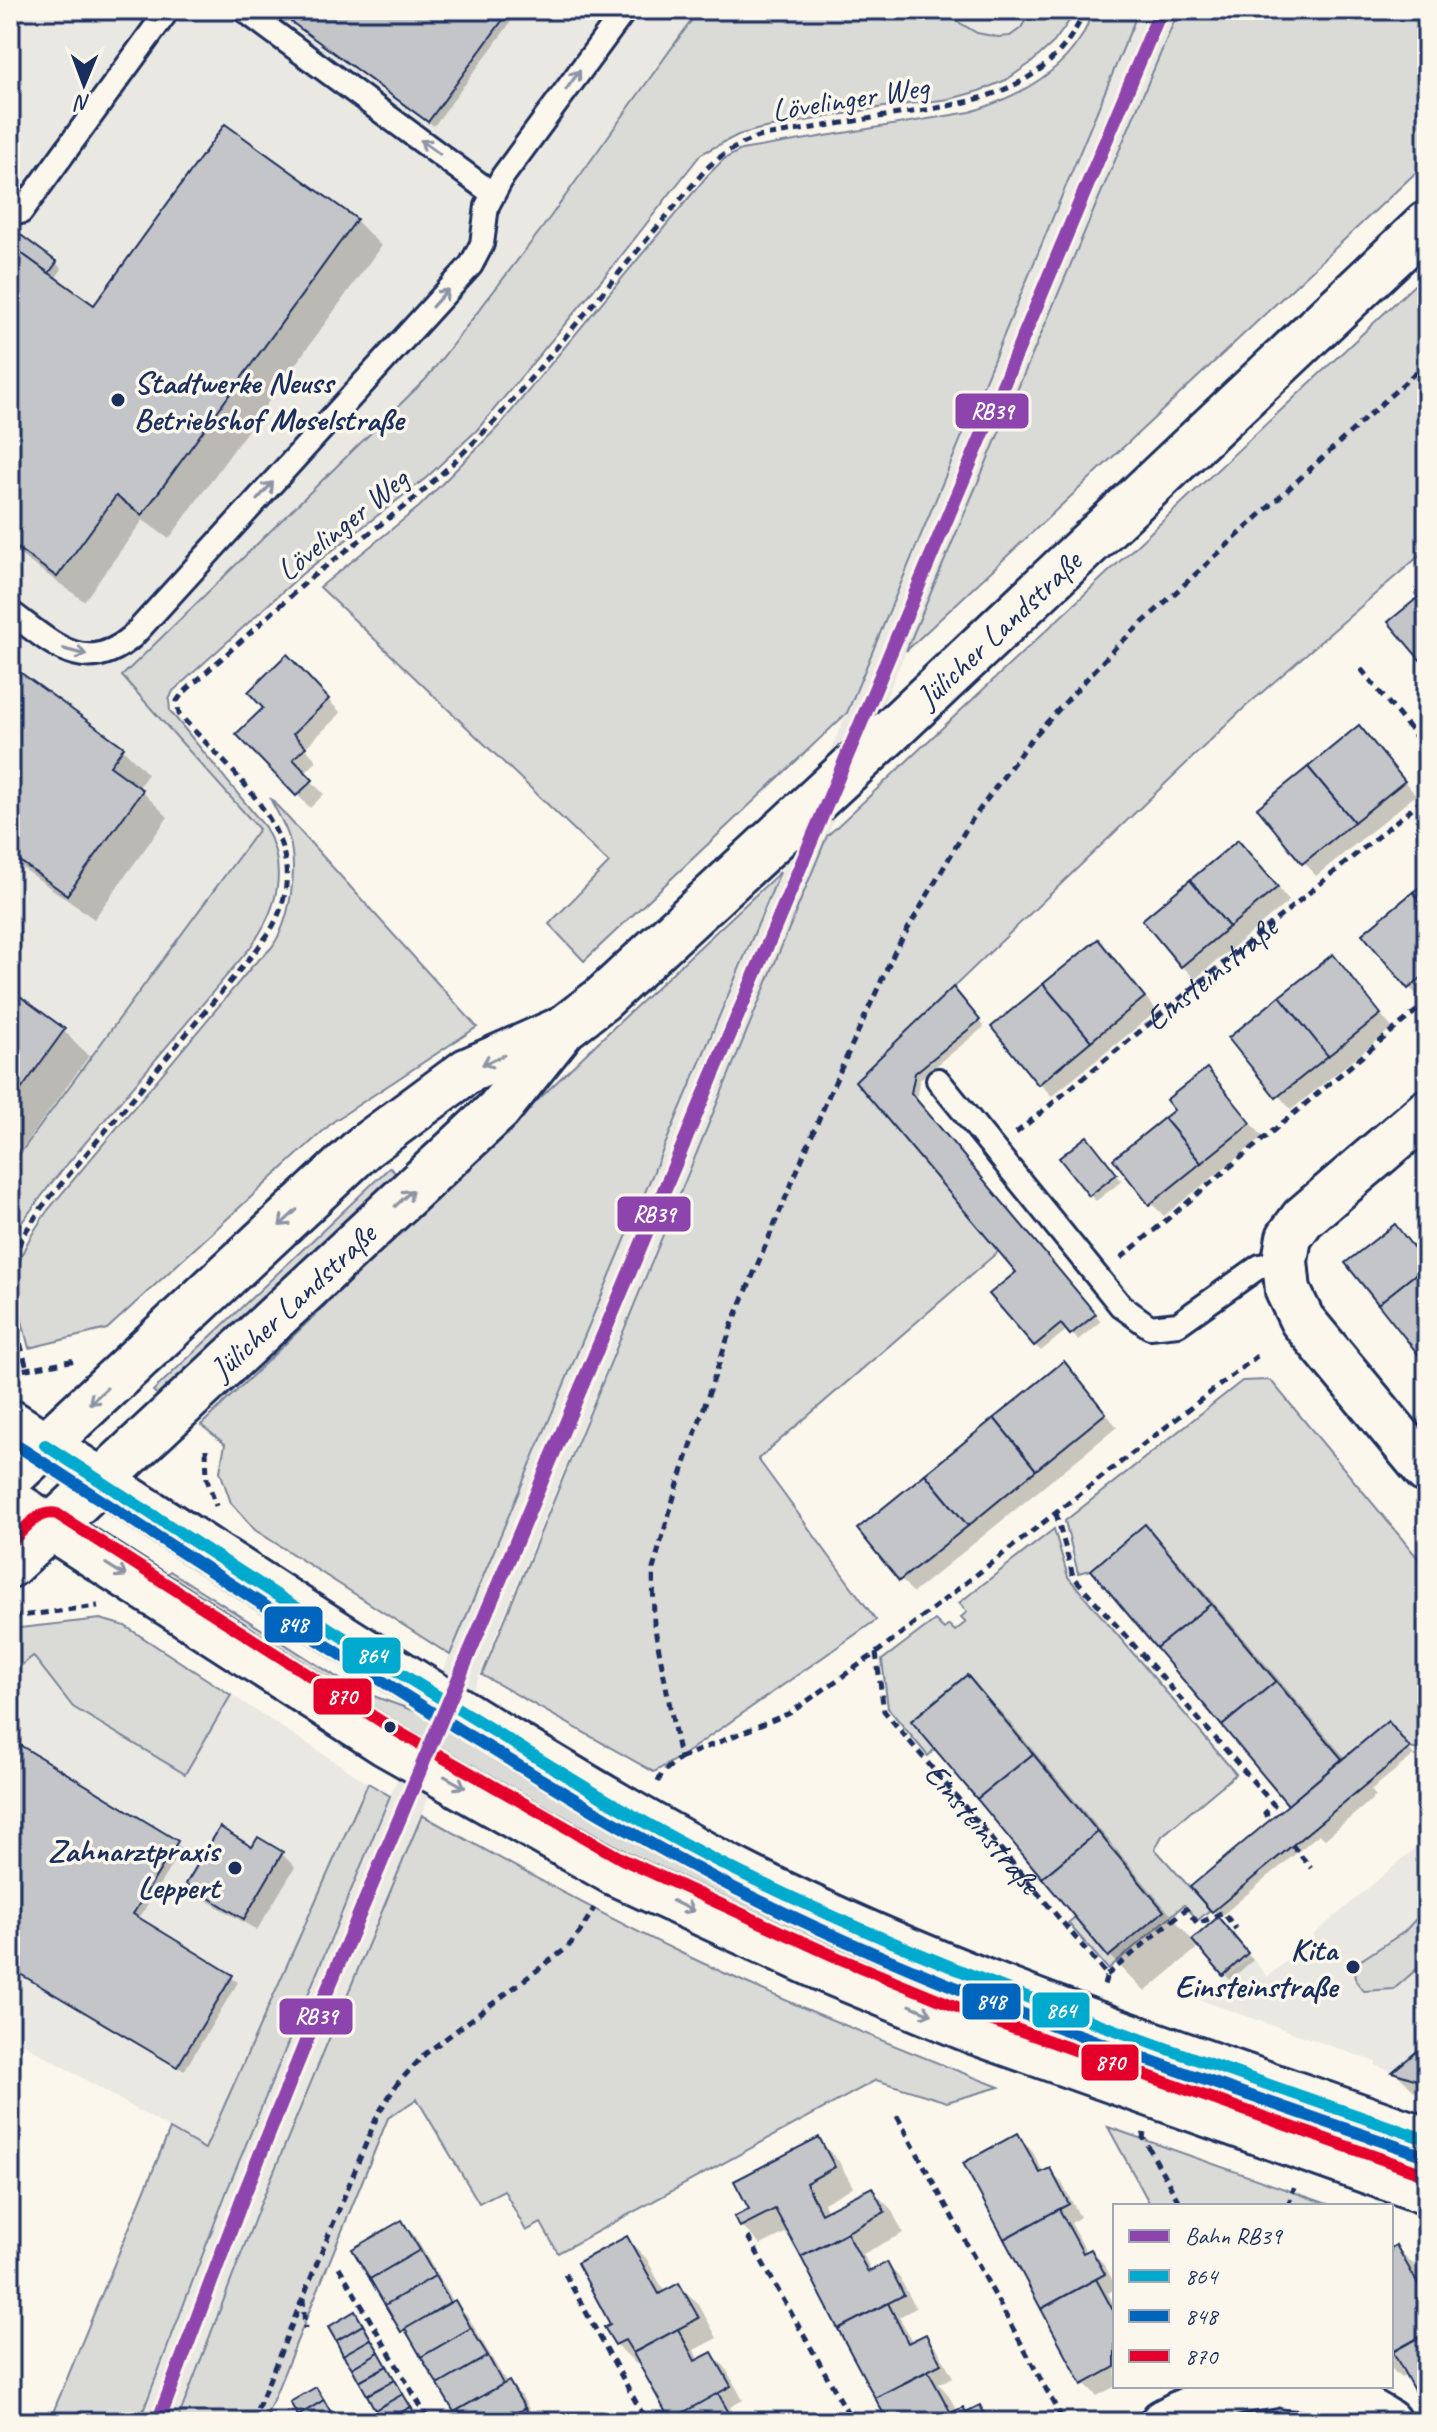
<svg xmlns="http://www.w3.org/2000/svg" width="1437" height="2432" font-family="Caveat,sans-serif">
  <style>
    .built { fill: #eae8e2 }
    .green { fill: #dadad7; stroke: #7a849a; stroke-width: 2 }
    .shadow { fill: #0003 }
    .building { fill: #c3c5c9; stroke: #1b2f5e; stroke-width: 2 }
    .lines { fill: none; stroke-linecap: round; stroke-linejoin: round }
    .service-casing { stroke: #1b2f5e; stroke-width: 28 }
    .minor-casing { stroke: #1b2f5e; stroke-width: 50 }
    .secondary-casing { stroke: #1b2f5e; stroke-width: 50 }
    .primary-casing { stroke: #1b2f5e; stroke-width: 50 }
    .path { stroke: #1b2f5e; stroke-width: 5; stroke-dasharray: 8 6; stroke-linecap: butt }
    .service { stroke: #fbf7ec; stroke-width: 22 }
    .minor { stroke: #fbf7ec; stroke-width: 44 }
    .secondary { stroke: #fbf7ec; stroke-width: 44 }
    .primary { stroke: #fbf7ec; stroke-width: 44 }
    .bus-1-casing { stroke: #fbf7ec; stroke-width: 18 }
    .bus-2-casing { stroke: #fbf7ec; stroke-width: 18 }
    .bus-3-casing { stroke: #fbf7ec; stroke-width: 18 }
    .bus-1 { stroke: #00a9ce; stroke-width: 12 }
    .bus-2 { stroke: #0065bd; stroke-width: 12 }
    .bus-3 { stroke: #e4002b; stroke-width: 12 }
    .rail-1-casing { stroke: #fbf7ec; stroke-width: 20 }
    .rail-1 { stroke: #8e44ad; stroke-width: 14 }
    .oneway { stroke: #8b93a5 }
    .poi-dot { fill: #1b2f5e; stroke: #fbf7ec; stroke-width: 3 }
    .labels { text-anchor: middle; stroke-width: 7; stroke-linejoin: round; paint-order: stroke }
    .street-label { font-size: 32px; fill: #1b2f5e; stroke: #fbf7ec }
    .poi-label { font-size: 32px; font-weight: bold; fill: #1b2f5e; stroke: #fbf7ec; text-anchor: end }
    .line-badge { stroke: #fbf7ec; stroke-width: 3 }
    .badge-label { font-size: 22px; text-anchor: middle; font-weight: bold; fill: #fff }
  </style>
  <rect width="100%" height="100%" fill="#fbf7ec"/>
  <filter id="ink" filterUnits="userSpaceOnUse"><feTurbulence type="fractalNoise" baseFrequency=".0125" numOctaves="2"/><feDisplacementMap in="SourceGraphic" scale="16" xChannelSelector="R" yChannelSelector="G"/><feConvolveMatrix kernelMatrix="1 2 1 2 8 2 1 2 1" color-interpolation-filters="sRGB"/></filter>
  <g filter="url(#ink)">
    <g class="built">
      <path d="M10,10H699L543,227L426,379L123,676L259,829L10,1167Z"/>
      <path d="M938,10H1031L1021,28L1010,36L998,37L977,33Z"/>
      <path d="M1139,10H1179L827,836L260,2205L177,2422H139L228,2188L390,1796L731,990Z"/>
      <path d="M100,1619L125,1626L368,1783L205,2149L10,2036V1632L20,1628Z"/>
      <path d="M1427,1838V2083L1376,2066V2062L1198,1999L1251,1957L1267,1977L1315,1938L1313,1935Z"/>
    </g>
    <g class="green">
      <path d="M699,10H938L977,33L998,37L1010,36L1021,28L1031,10H1077L1054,42L1031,63L1006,80L979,91L950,99L884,107L760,129L738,135L701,154L614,265L477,430L426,478L302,574L173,691L169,700L170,711L265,827C289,870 277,910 250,948L53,1181L16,1230L10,1244V1167L259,829L122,676L426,379L543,227Z"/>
      <path d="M1093,10H1139L847,713L584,961L549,924L609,863L320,587L419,507L499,426L707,176L724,159L741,150L970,112C1012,99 1055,78 1080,39C1086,31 1089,19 1093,10Z"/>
      <path d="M1179,10H1427V162L906,651Z"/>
      <path d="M1427,273V549L1244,708L856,1081L999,1251L758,1459L876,1620L683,1755L654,1772L482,1675L827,836Z"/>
      <path d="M270,798L477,1027L334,1121L107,1329L29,1348C12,1283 7,1268 48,1210L254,964C259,959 267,953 272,947C291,919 298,869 289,838C285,824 276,811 270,798Z"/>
      <path d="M780,872L450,1655L255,1530L231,1503L220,1471L225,1444L201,1425L595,1045Z"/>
      <path d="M390,1167L399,1178L162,1399L153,1391Z"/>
      <path d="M1268,1380L1273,1383L1427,1569V1723L1419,1730L1427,1740V1752L1410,1748L1388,1722L1342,1759L1145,1525L1091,1570L1078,1573L1065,1521L1242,1381Z"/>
      <path d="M1054,1529L1068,1577L1236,1774L1162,1836L1155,1849L1210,1910L1198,1920L1184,1905L1108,1969L1068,1923L1075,1917L1108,1957L1163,1910L967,1675L912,1720L935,1749L928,1756L888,1708L882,1660L935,1620L944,1629L949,1625L955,1631L966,1622L961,1617L967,1612L959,1603Z"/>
      <path d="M170,1571L357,1690L428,1716L641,1845L792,1923L951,1992L1104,2051L1427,2162V2171C1160,2076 888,1989 635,1861C471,1778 318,1677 164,1577Z"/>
      <path d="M100,1619L125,1626L231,1695L185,1774L73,1707L33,1656L10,1675V1632L20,1628Z"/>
      <path d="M368,1783L390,1796L228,2188L139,2422H49L170,2129L205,2149Z"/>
      <path d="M422,1815C507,1862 592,1910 679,1952C784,2002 891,2045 999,2087L947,2102L876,2080L558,2253L541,2223L526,2231L504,2190L479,2203L417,2099L388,2118L264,2422H177L260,2205Z"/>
      <path d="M1427,1907V1960L1394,1989L1364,1991L1356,1981L1355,1964L1404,1932Z"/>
      <path d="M1108,2127L1333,2206H1151Z"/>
    </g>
    <g class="shadow">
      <path d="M276,10H520L434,126Z"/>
      <path d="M356,220L381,246L169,539L143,520L84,601L10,548V230L56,263L62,269L55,279L94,308Z"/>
      <path d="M287,657L341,713L305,748L317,761L304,774L324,794L310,808L239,734L266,708Z"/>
      <path d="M10,668L122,748L148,774L138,788L168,817L94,919L10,859Z"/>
      <path d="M1359,728L1416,795L1316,876L1260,809Z"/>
      <path d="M1251,855L1289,901L1195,979L1182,966Z"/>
      <path d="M1427,883V996L1422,1000L1409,987Z"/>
      <path d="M1111,955L1157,1011L1052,1096L1039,1083Z"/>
      <path d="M1345,970L1392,1028L1291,1110L1231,1038Z"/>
      <path d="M10,992L64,1031L89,1056L10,1165Z"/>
      <path d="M959,996L984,1027L920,1079L916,1101L1101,1321L1078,1340L1068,1329L1041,1351L1035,1345L1019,1272L858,1081Z"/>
      <path d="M1207,1071L1263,1137L1164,1216L1151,1203L1177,1110Z"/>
      <path d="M1093,1145L1122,1181L1096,1201L1090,1195Z"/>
      <path d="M1077,1377L1117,1427L913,1593L859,1530Z"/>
      <path d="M1145,1527L1180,1563L1346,1759L1394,1730L1414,1755L1371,1790L1376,1796L1325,1839L1319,1834L1220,1917L1193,1887L1291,1805Z"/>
      <path d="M967,1678L1002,1713L1193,1941L1218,1920L1253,1960L1230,1980L1200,1946L1145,1992L1110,1956L914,1721Z"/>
      <path d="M10,1742L182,1848L138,1920L238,1982L184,2071L18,1970L10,1983Z"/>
      <path d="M259,1840L282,1854L295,1867L257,1930L201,1897L188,1884L253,1850Z"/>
      <path d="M1427,2045V2095L1414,2091L1395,2072Z"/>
      <path d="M1018,2136L1031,2149L1044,2173L1049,2170L1062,2183L1080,2217L1071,2223L1087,2253L1091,2251L1104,2264L1115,2285V2289L1108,2293L1115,2306L1116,2386L1097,2396L1084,2383L965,2164Z"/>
      <path d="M818,2140L838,2160L853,2187L824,2203L828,2212L871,2189L891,2209L903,2233L863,2254L872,2272L886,2264L899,2277L916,2308L899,2317L913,2343L925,2337L938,2350L953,2377L939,2384L947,2393L958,2412L968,2414L980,2407L995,2422H890L789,2231L761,2245L741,2226L752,2210Z"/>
      <path d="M401,2222L414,2235L453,2301L467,2315L507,2384L522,2396L536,2422H466L455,2411L416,2344L402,2330Z"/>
      <path d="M626,2238L646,2258L665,2293L679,2285L699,2305L717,2338L694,2350L699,2361L712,2354L725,2367L743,2400L730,2407L738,2422H673L640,2362L636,2364L616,2344L613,2325Z"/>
      <path d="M1396,2247L1416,2267L1427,2288V2404L1420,2397L1407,2374L1401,2378L1391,2368V2250Z"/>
      <path d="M355,2313L361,2319L420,2422H385L330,2327Z"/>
    </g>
    <g class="building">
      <path d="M275,10H510L428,122Z"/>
      <path d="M225,124L357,219L142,515L116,496L57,577L10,543V245L94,305Z"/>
      <path d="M10,227L57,262L49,273L10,245Z"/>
      <path d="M1427,590V655L1420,660L1388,622Z"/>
      <path d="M287,654L329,699L293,734L306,747L293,759L313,780L296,796L236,734L263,708L248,692Z"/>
      <path d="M10,665L124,747L110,766L143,790L67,895L10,854Z"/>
      <path d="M1359,725L1405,781L1354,822L1308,767Z"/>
      <path d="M1308,767L1354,822L1302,864L1257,808Z"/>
      <path d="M1238,840L1278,887L1229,927L1190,880Z"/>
      <path d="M1190,880L1229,927L1181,967L1142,920Z"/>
      <path d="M1427,881V909L1413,892Z"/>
      <path d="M1413,892L1427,909V973L1408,989L1362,934Z"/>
      <path d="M1098,939L1145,997L1091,1041L1043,984Z"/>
      <path d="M1333,954L1381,1014L1328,1056L1280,996Z"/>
      <path d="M1043,984L1091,1041L1038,1085L991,1027Z"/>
      <path d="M953,987L980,1020L915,1073L911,1093L1096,1314L1070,1335L1061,1324L1034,1346L989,1294L1016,1272L855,1081Z"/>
      <path d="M10,989L65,1029L10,1105Z"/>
      <path d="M1280,996L1328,1056L1276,1098L1228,1038Z"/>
      <path d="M1207,1068L1251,1123L1201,1163L1164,1118L1174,1110L1166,1100Z"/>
      <path d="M1164,1118L1201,1163L1149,1205L1113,1159Z"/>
      <path d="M1087,1136L1117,1174L1089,1196L1059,1158Z"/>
      <path d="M1395,1224L1427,1265L1378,1304L1345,1263Z"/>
      <path d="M1427,1265V1347L1418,1354L1378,1304Z"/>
      <path d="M1427,1347V1365L1418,1354Z"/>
      <path d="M1064,1361L1106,1413L1036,1470L994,1418Z"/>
      <path d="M994,1418L1036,1470L968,1526L925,1474Z"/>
      <path d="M925,1474L968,1526L899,1581L857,1529Z"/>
      <path d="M1145,1524L1211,1604L1156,1648L1091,1570Z"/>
      <path d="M1211,1604L1276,1681L1222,1726L1156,1648Z"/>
      <path d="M967,1675L1033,1754L977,1799L911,1721Z"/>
      <path d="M1276,1681L1342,1759L1288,1805L1222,1726Z"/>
      <path d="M1388,1721L1410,1748L1212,1912L1210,1910L1190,1887Z"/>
      <path d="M10,1739L178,1841L133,1914L233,1975L177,2067L10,1968Z"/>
      <path d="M1033,1754L1098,1832L1042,1878L977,1799Z"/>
      <path d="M220,1827L252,1847L258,1837L283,1852L244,1919L186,1884Z"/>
      <path d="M1098,1832L1164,1911L1108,1957L1042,1878Z"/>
      <path d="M1218,1917L1248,1953L1223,1976L1192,1940Z"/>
      <path d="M1427,2043V2083L1392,2072Z"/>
      <path d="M1018,2133L1040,2173L1050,2168L1069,2204L1004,2239L963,2163Z"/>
      <path d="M819,2137L835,2167L806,2183L821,2213L872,2187L885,2212L801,2257L775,2209L740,2227L734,2217L749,2209L734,2181Z"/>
      <path d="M1059,2209L1083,2253L1091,2249L1105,2274L1041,2309L1004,2239Z"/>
      <path d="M402,2220L420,2250L370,2279L352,2249Z"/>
      <path d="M847,2233L868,2272L887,2262L904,2295L838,2329L801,2257Z"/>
      <path d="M627,2236L659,2294L679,2283L699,2318L633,2353L625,2340L615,2345L604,2327L610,2324L577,2263Z"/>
      <path d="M1396,2245L1427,2300V2333L1391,2353V2248Z"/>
      <path d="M420,2250L435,2276L385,2305L370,2279Z"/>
      <path d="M435,2276L450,2302L401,2332L385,2305Z"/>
      <path d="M1096,2279L1115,2314V2367L1082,2385L1041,2309Z"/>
      <path d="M455,2300L471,2328L421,2357L405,2329Z"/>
      <path d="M888,2303L908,2343L926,2334L941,2364L875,2398L838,2329Z"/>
      <path d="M355,2311L363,2325L336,2341L328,2327Z"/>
      <path d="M363,2325L371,2339L343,2355L336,2341Z"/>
      <path d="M471,2328L488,2356L438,2385L421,2357Z"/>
      <path d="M678,2329L695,2361L712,2352L731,2386L670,2420L633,2353Z"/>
      <path d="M1427,2333V2393L1418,2398L1393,2352Z"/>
      <path d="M371,2339L379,2352L352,2368L343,2355Z"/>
      <path d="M379,2352L387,2366L359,2381L352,2368Z"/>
      <path d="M488,2356L503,2384L454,2412L438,2385Z"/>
      <path d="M387,2366L395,2380L367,2395L359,2381Z"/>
      <path d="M928,2371L951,2413L963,2407L966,2412L980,2405L989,2422H888L875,2398Z"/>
      <path d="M395,2380L403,2394L375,2410L367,2395Z"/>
      <path d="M509,2381L525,2408L501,2422H466L458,2410Z"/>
      <path d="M316,2387L324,2400L298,2416L290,2402Z"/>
      <path d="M718,2393L734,2422H670V2420Z"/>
      <path d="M403,2394L411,2407L383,2422L375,2410Z"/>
      <path d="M324,2400L332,2414L320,2422H302L298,2416Z"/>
      <path d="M411,2407L419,2421L385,2422Z"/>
      <path d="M525,2408L532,2422H501Z"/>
      <path d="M332,2414L337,2422H320Z"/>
    </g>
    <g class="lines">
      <g class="service-casing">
        <g id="service">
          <path d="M244,10L493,194"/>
          <path d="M21,212L168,10"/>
          <path d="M10,612C51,642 84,678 132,637L471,265L482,244L487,206L503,176L625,10"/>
          <path d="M938,1080L1121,1306L1150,1327L1178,1324L1260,1266L1285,1261"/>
        </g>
      </g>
      <g class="minor-casing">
        <g id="minor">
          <path d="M1427,1112L1303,1218L1289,1237L1285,1261L1288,1291L1302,1320L1427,1471"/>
          <path d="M1287,2386C1328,2388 1353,2401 1388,2422"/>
          <path d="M1163,2422C1198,2403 1230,2390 1270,2386"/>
        </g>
      </g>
      <g class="secondary-casing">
        <path id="secondary" d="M10,1565L50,1528"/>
      </g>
      <g class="primary-casing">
        <g id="primary">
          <path d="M10,1422C172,1526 332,1633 496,1733C577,1782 656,1830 740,1873C959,1984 1195,2058 1427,2140"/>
          <path d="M10,1478L364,1147L467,1071L558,1031"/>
          <path d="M10,1501L385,1743L615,1873L830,1972L973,2031L1427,2192"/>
          <path id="s3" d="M50,1528L498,1110L564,1028L602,999L895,727L1427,224"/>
        </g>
      </g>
      <g class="path">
        <path d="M1361,669L1427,750"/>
        <path id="s1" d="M1016,1133L1427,796"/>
        <path d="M1121,1258L1427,1002"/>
        <path d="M10,1272L22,1237L42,1207L258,948C264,939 271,931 275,922C318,836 229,771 179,714L177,701L182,694L313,576L414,499L455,461L495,421L706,169C722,154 737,145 758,137C801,130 843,123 885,116C965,104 1049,96 1085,10"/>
        <path d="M10,1303L27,1369"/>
        <path d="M10,1372L76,1360"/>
        <path d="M206,1449L207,1479L216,1506"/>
        <path d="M1056,1513L1073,1576L1274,1805L1265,1813L1271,1820"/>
        <path d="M12,1617L98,1606"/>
        <path id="s2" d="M876,1653L884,1711L1107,1975L1104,1985"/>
        <path d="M680,1758L790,1713L876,1653L1257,1356"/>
        <path d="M658,1782L662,1773L680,1758L654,1624L653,1569L676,1490L732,1325L829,1095L895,951L969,824L1028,743L1115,648L1427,362"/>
        <path d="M1292,1845L1311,1868"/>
        <path d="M1107,1975L1186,1909L1198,1924L1223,1912L1236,1929"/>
        <path d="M897,2116L1064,2422"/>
        <path d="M1144,2133L1143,2137L1181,2206"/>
        <path d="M1288,2206L1294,2188"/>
        <path d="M748,2237L853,2422"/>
        <path d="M339,2267L430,2422"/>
        <path d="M565,2274L647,2422"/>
        <path d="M303,2298L305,2329"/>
        <path d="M252,2422L378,2114L397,2084L425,2054L567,1948L580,1932L594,1908"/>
      </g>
      <use href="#service" class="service"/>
      <use href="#minor" class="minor"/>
      <use href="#secondary" class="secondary"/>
      <use href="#primary" class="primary"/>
      <g class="bus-1-casing">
        <path id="bus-1" d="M45,1445C187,1537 328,1630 473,1718C552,1767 632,1818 715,1860C943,1976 1187,2056 1427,2140"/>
      </g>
      <g class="bus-2-casing">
        <path id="bus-2" d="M10,1441C160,1538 309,1636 460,1730C549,1784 638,1839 730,1886C951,1998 1189,2074 1422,2155"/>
      </g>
      <g class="bus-3-casing">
        <path id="bus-3" d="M10,1543C23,1531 38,1509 57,1514L393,1729L622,1859L836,1957L979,2016L1427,2175"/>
      </g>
      <use href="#bus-1" class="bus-1"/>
      <use href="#bus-2" class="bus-2"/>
      <use href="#bus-3" class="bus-3"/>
      <g class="rail-1-casing">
        <path id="rail-1" d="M158,2422L243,2197L314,2022L1161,10"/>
      </g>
      <use href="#rail-1" class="rail-1"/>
    </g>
    <defs><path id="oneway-shaft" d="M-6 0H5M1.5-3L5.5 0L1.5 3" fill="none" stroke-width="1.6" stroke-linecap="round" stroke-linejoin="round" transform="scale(2)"/></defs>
    <g class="oneway">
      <use href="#oneway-shaft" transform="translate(573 80) rotate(-54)"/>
      <use href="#oneway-shaft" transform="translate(430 147) rotate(-144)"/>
      <use href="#oneway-shaft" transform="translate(440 298) rotate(-48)"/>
      <use href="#oneway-shaft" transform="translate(265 491) rotate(-48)"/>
      <use href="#oneway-shaft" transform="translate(75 652) rotate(15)"/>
      <use href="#oneway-shaft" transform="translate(493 1060) rotate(156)"/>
      <use href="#oneway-shaft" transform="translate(404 1198) rotate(-43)"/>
      <use href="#oneway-shaft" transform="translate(288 1218) rotate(137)"/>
      <use href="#oneway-shaft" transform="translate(98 1396) rotate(138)"/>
      <use href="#oneway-shaft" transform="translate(116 1570) rotate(32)"/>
      <use href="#oneway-shaft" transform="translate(455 1782) rotate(29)"/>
      <use href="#oneway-shaft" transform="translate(683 1906) rotate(26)"/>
      <use href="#oneway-shaft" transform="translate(921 2010) rotate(23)"/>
    </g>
  </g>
  <g class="poi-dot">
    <circle cx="118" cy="400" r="8"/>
    <circle cx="390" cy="1727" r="7"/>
    <circle cx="235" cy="1868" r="8"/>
    <circle cx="1353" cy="1967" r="8"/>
  </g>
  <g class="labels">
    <g class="street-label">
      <text transform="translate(850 98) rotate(-9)" y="11">Lövelinger Weg</text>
      <text transform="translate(342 524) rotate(-39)" y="11">Lövelinger Weg</text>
      <text dy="11" stroke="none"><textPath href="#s3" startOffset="1308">Jülicher Landstraße</textPath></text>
      <text dy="11" stroke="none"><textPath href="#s1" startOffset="252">Einsteinstraße</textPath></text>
      <text dy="11" stroke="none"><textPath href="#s3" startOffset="332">Jülicher Landstraße</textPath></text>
      <text dy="11" stroke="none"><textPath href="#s2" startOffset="212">Einsteinstraße</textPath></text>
    </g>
    <g class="poi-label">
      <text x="134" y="393" text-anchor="start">Stadtwerke Neuss<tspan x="134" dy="37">Betriebshof Moselstraße</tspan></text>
      <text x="219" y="1861">Zahnarztpraxis<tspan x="219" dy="37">Leppert</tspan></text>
      <text x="1337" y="1960">Kita<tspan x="1337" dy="37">Einsteinstraße</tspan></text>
    </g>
  </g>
  <g class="line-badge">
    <rect x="954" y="392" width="76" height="38" rx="8" fill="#8e44ad"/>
    <rect x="616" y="1195" width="76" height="38" rx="8" fill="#8e44ad"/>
    <rect x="263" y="1605" width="61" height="39" rx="8" fill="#0065bd"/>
    <rect x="341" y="1636" width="61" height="39" rx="8" fill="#00a9ce"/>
    <rect x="312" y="1677" width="61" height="39" rx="8" fill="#e4002b"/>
    <rect x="961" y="1982" width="61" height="39" rx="8" fill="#0065bd"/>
    <rect x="1031" y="1991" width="60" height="38" rx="8" fill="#00a9ce"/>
    <rect x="278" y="1997" width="76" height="39" rx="8" fill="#8e44ad"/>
    <rect x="1080" y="2043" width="60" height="39" rx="8" fill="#e4002b"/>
  </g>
  <g class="badge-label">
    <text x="992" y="419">RB39</text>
    <text x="654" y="1222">RB39</text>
    <text x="293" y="1632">848</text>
    <text x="372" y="1663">864</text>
    <text x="342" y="1704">870</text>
    <text x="991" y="2009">848</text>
    <text x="1061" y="2018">864</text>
    <text x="316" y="2024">RB39</text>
    <text x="1110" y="2070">870</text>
  </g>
  <rect width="1437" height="2432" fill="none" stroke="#fbf7ec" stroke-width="40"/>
  <rect x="20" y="20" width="1397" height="2392" fill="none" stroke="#1b2f5e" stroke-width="3" filter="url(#ink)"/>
  <rect x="1113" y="2204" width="280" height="184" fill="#fbf7ec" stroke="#a1a7b3" stroke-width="2"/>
  <rect x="1129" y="2230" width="40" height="12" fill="#8e44ad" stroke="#a1a7b3" stroke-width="2"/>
  <text x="1185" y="2244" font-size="24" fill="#1b2f5e">Bahn RB39</text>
  <rect x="1129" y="2270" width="40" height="12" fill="#00a9ce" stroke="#a1a7b3" stroke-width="2"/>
  <text x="1185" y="2284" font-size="24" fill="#1b2f5e">864</text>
  <rect x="1129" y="2310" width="40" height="12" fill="#0065bd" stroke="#a1a7b3" stroke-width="2"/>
  <text x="1185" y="2324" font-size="24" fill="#1b2f5e">848</text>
  <rect x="1129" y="2350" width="40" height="12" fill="#e4002b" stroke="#a1a7b3" stroke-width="2"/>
  <text x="1185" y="2364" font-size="24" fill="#1b2f5e">870</text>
  <g transform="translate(84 84) rotate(181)" stroke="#fbf7ec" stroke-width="6" paint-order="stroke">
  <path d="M0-6L14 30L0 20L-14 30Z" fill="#1b2f5e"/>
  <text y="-12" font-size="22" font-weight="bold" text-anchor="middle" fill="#1b2f5e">N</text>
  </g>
</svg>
